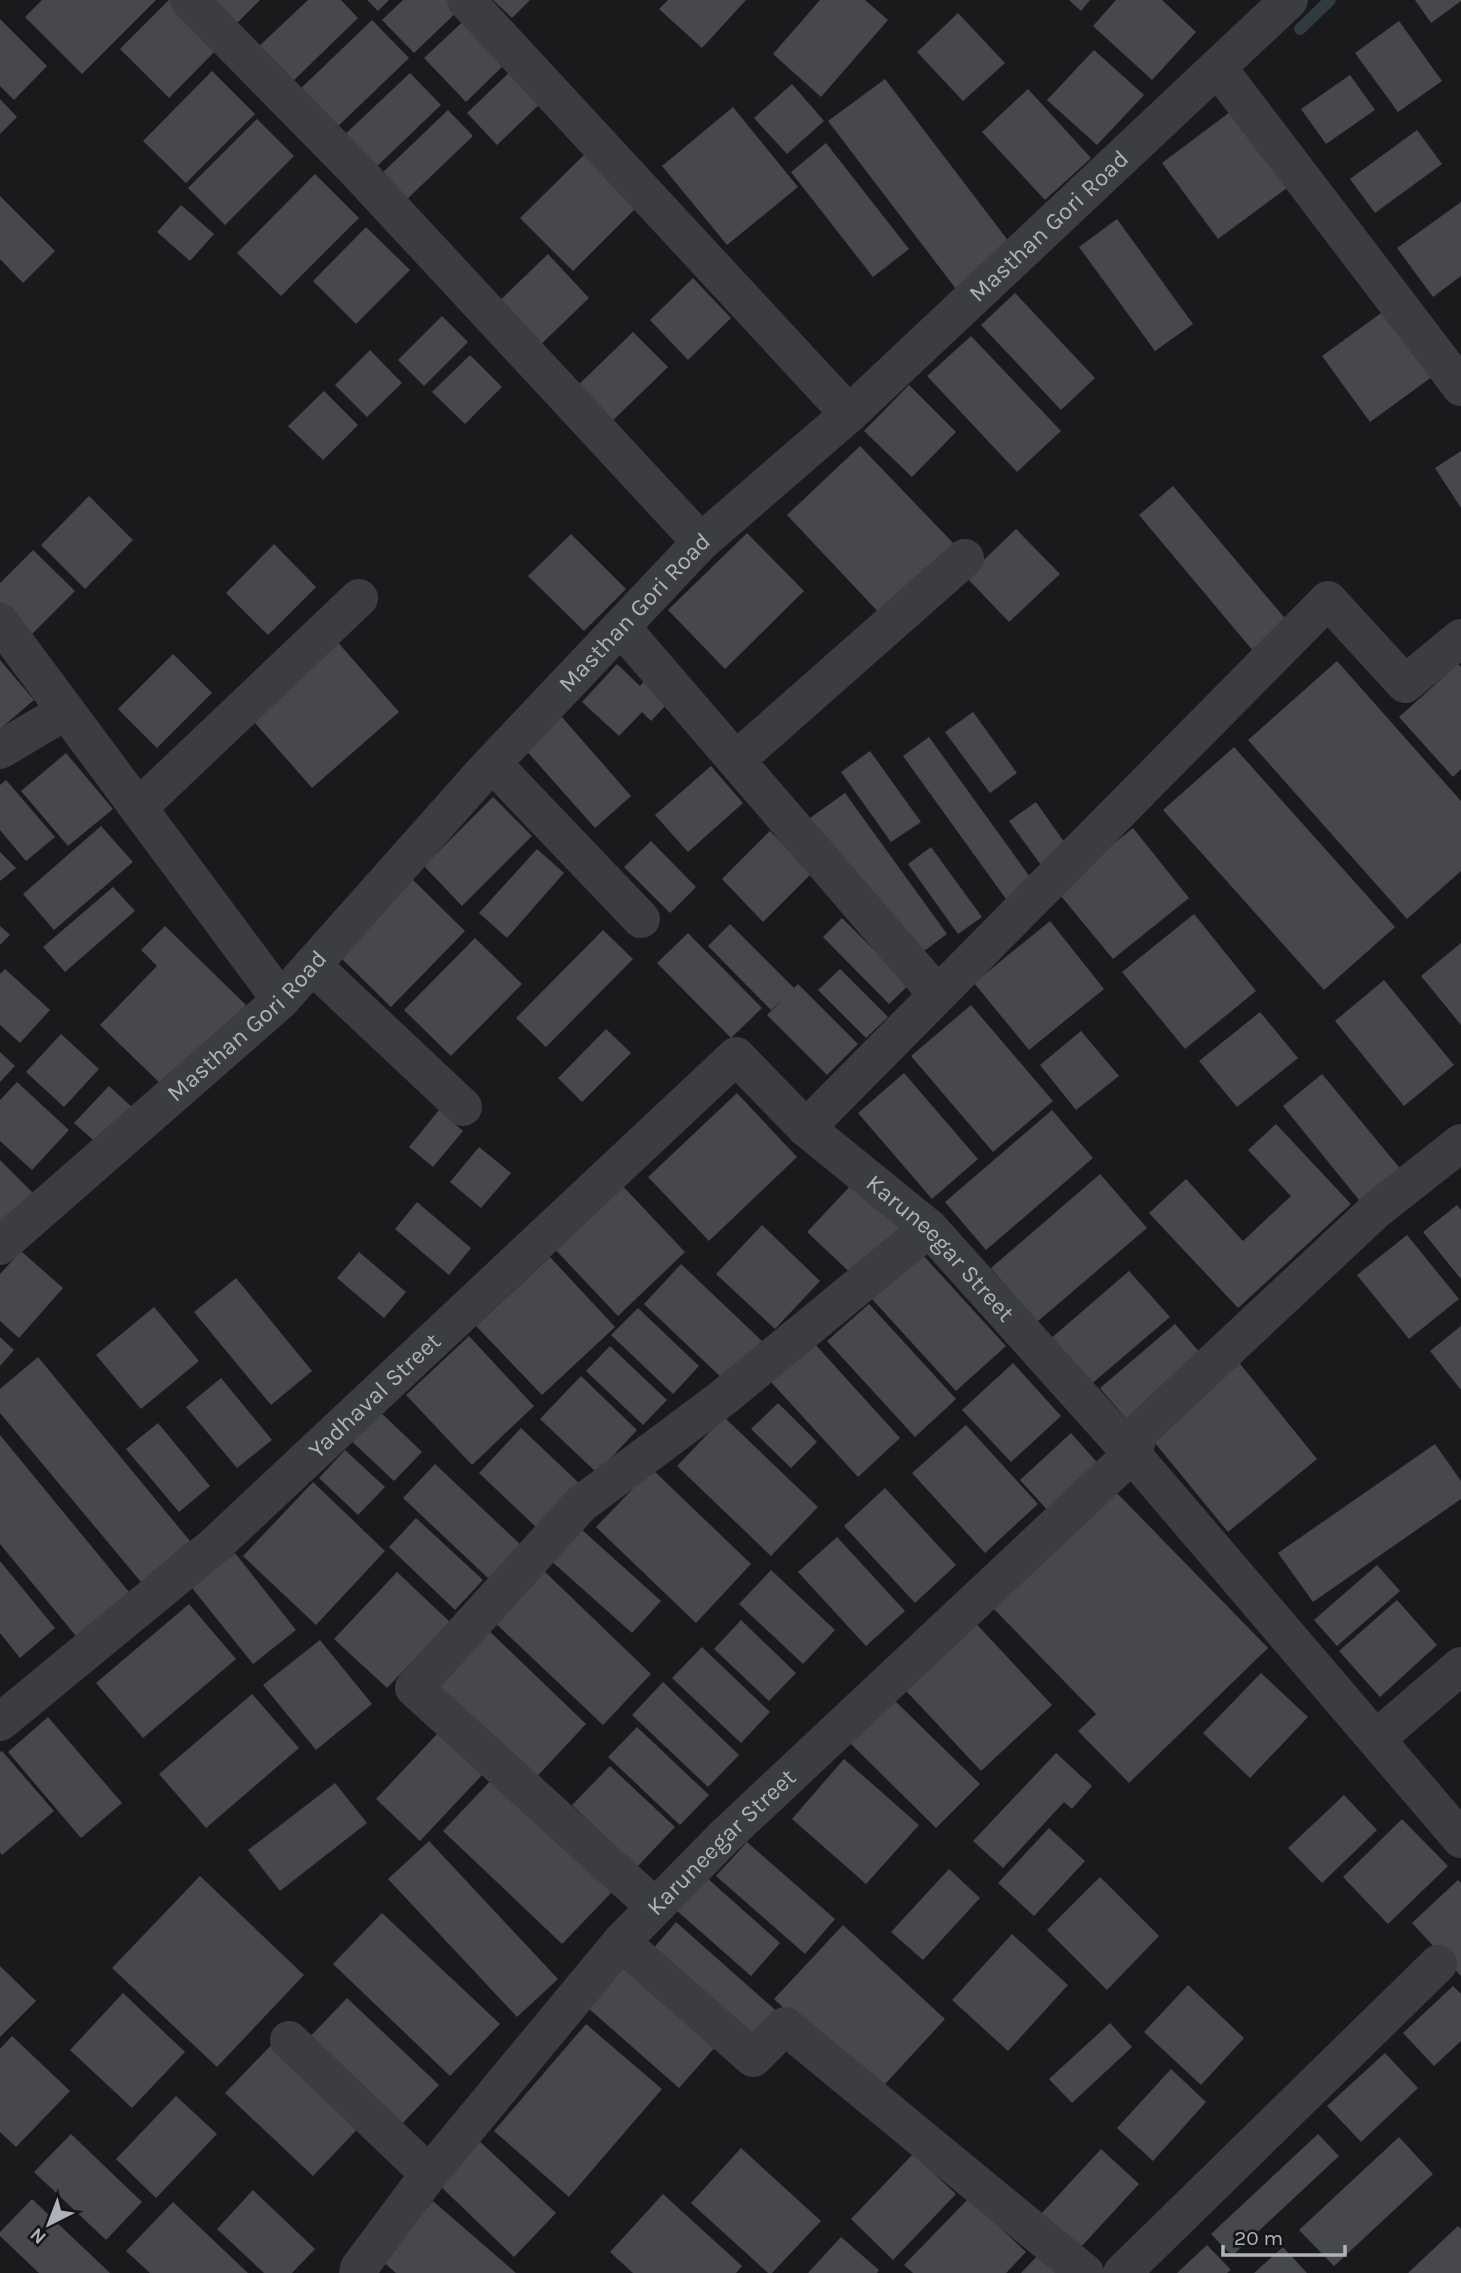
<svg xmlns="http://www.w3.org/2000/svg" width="1461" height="2273" font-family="Karla,sans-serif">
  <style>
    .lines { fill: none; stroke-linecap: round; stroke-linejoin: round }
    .stream { stroke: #303b3f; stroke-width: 12 }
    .building { fill: #47484c }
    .minor { stroke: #3b3d40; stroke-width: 38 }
    .labels { text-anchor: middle; stroke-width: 7; stroke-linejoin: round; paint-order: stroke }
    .street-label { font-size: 24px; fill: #adb3ba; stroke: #151517 }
  </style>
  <rect width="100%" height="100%" fill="#1a1a1c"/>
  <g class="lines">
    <path class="stream" d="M1300,29L1330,0"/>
  </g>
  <g class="building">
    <path d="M42,0H156L82,74L25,17Z"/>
    <path d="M169,0H182L224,42L169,98L120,49Z"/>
    <path d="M215,0H260L237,23Z"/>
    <path d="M308,0H341L358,18L289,85L255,50Z"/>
    <path d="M367,0H389L378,11Z"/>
    <path d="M403,0H457L463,6L414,53L382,20Z"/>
    <path d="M493,0H530L512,18Z"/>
    <path d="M668,0H746L702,48L659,9Z"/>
    <path d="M820,0H865L888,20L821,97L773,54Z"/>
    <path d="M1069,0H1090L1081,11Z"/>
    <path d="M1116,0H1162L1196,32L1152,80L1093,26Z"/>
    <path d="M1415,0H1461V1L1431,23Z"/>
    <path d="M472,13L513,56L466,102L424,58Z"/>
    <path d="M958,13L1005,63L963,101L917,52Z"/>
    <path d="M0,19L47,66L14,100L0,86Z"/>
    <path d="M372,20L409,58L331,133L294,95Z"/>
    <path d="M1399,21L1442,81L1398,112L1355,53Z"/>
    <path d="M1094,50L1144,95L1097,145L1047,100Z"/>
    <path d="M515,67L545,99L497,145L467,113Z"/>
    <path d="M212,71L255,114L186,183L143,141Z"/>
    <path d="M410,73L441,105L372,171L341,138Z"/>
    <path d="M1350,75L1375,110L1326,144L1301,109Z"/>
    <path d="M885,79L1013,247L956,289L828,121Z"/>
    <path d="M792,84L824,121L787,154L754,118Z"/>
    <path d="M1028,89L1091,158L1045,200L982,132Z"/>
    <path d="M0,99L17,117L0,134Z"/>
    <path d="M733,107L798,187L727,245L662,166Z"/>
    <path d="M1234,109L1291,185L1218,239L1162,163Z"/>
    <path d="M448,110L473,136L404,202L379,176Z"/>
    <path d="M257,119L294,156L225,225L188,188Z"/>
    <path d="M1417,130L1442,164L1375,213L1350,179Z"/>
    <path d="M826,143L909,249L873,277L791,172Z"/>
    <path d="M588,151L640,204L573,271L520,218Z"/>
    <path d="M315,174L359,218L281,296L237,253Z"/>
    <path d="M0,196L55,251L23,283L0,259Z"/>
    <path d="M1461,202V276L1433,297L1397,248Z"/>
    <path d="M181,205L214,234L190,261L157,232Z"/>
    <path d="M1117,219L1193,324L1155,351L1079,247Z"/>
    <path d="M366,227L410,270L356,324L313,281Z"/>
    <path d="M548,254L589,298L532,353L490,310Z"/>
    <path d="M693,278L731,318L688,360L650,320Z"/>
    <path d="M1015,293L1095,378L1061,410L981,325Z"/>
    <path d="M1388,308L1436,374L1370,422L1322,356Z"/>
    <path d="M442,316L468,342L424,386L398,360Z"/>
    <path d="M633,332L668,367L607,426L572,391Z"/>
    <path d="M971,336L1061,431L1017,472L927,376Z"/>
    <path d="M370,350L402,383L367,417L335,385Z"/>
    <path d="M470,355L502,387L465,424L432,392Z"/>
    <path d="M909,385L956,432L912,477L864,431Z"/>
    <path d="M324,391L358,425L323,460L288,426Z"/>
    <path d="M860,446L957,547L883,617L787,515Z"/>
    <path d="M1461,451V508L1435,468Z"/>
    <path d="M1173,486L1289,623L1254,652L1139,515Z"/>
    <path d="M89,496L133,540L85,589L41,545Z"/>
    <path d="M1016,529L1060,574L1009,622L966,577Z"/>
    <path d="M747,533L804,591L725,669L668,610Z"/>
    <path d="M571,534L626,589L584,631L528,576Z"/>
    <path d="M274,544L316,587L268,635L226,593Z"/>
    <path d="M33,550L75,591L32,634L0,602V583Z"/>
    <path d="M335,639L399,712L312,788L248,715Z"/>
    <path d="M173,654L212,693L157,748L118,709Z"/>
    <path d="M0,660L34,700L0,729Z"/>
    <path d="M1337,661L1461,801V871L1407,919L1248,740Z"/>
    <path d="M617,664L640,686L646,679L670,701L651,721L642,712L619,736L582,702Z"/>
    <path d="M1458,664L1461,667V769L1453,777L1399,717Z"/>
    <path d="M973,712L1017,773L990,793L945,732Z"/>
    <path d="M561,716L631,796L595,828L524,748Z"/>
    <path d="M929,737L1033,881L1006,899L903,756Z"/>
    <path d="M1234,747L1395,927L1324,990L1163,810Z"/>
    <path d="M870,751L921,822L891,842L841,772Z"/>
    <path d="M66,753L113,809L68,846L21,791Z"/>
    <path d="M711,766L743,803L688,852L655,815Z"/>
    <path d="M6,780L55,837L26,861L0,830V785Z"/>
    <path d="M845,793L947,934L912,960L810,818Z"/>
    <path d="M493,797L532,836L462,906L424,866Z"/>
    <path d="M1036,802L1072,853L1046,872L1009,821Z"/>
    <path d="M101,826L133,862L54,930L23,894Z"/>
    <path d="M1133,828L1189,898L1113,959L1056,890Z"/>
    <path d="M770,831L812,873L763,922L722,879Z"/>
    <path d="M651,841L696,887L670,913L624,867Z"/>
    <path d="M931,847L982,917L958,934L908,864Z"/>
    <path d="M537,849L564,873L507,938L479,913Z"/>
    <path d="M0,852L16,868L0,881Z"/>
    <path d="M410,877L465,931L391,1007L336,953Z"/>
    <path d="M113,887L135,911L65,972L43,947Z"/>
    <path d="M1194,914L1256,991L1185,1049L1122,972Z"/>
    <path d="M842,918L909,985L889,1004L823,937Z"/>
    <path d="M1050,921L1104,989L1029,1050L974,983Z"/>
    <path d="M730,924L794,988L798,984L858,1044L827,1075L767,1015L784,998L771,1010L708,946Z"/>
    <path d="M0,926L10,935L0,945Z"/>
    <path d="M165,926L246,1005L165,1088L100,1025L157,966L141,950Z"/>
    <path d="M603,930L633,959L546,1047L516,1018Z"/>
    <path d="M688,933L762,1008L731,1038L657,963Z"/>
    <path d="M475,938L522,984L451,1056L404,1010Z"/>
    <path d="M1461,943V1025L1421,976Z"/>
    <path d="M5,969L50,1010L20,1043L0,1025V974Z"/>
    <path d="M840,969L888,1017L866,1038L818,990Z"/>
    <path d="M1384,980L1454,1065L1404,1106L1335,1021Z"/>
    <path d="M971,1005L1053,1101L993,1152L911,1056Z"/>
    <path d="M1260,1012L1298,1058L1237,1107L1199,1061Z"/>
    <path d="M606,1029L631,1053L582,1102L558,1078Z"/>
    <path d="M1081,1031L1119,1076L1076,1110L1040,1065Z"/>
    <path d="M61,1034L99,1069L64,1107L26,1072Z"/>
    <path d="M0,1052L15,1066L0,1082Z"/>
    <path d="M904,1073L978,1159L932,1199L858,1113Z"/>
    <path d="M1322,1074L1403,1172L1363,1205L1283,1106Z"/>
    <path d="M17,1082L69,1130L32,1170L0,1141V1100Z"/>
    <path d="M109,1086L134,1109L100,1146L74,1123Z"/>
    <path d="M737,1093L797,1157L709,1241L648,1177Z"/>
    <path d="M439,1110L463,1131L433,1167L409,1147Z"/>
    <path d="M1052,1110L1093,1158L986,1250L945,1202Z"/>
    <path d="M1276,1124L1351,1204L1238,1308L1149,1213L1186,1179L1243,1241L1291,1196L1248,1150Z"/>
    <path d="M479,1147L511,1173L481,1208L450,1182Z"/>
    <path d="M0,1160L33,1193L0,1226Z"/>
    <path d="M1100,1174L1147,1228L1037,1322L991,1268Z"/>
    <path d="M618,1181L685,1252L618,1316L550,1244Z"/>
    <path d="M854,1182L903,1228L856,1278L807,1232Z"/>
    <path d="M417,1202L471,1248L449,1275L395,1229Z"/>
    <path d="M1457,1205L1461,1210V1279L1423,1232Z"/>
    <path d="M762,1225L820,1281L775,1329L716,1274Z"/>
    <path d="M1407,1235L1459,1299L1409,1339L1357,1275Z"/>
    <path d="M21,1251L63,1288L19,1338L0,1321V1274Z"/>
    <path d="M359,1252L406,1292L384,1318L337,1278Z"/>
    <path d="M921,1253L1006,1346L956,1391L871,1298Z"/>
    <path d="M550,1257L615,1327L542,1395L476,1326Z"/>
    <path d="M681,1264L762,1341L725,1381L644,1304Z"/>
    <path d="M1129,1271L1170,1317L1089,1386L1049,1340Z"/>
    <path d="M236,1278L312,1371L271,1405L194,1312Z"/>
    <path d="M869,1304L956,1399L915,1437L827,1341Z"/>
    <path d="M154,1307L199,1361L141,1409L96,1355Z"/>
    <path d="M638,1308L699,1366L673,1394L611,1335Z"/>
    <path d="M1175,1324L1208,1362L1133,1427L1100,1388Z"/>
    <path d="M1461,1326V1390L1430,1351Z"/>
    <path d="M469,1336L534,1406L472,1465L406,1395Z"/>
    <path d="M0,1337L14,1350L0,1366Z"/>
    <path d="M814,1343L900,1438L858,1477L771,1382Z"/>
    <path d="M610,1346L667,1400L643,1425L586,1371Z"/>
    <path d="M38,1357L190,1541L141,1582L0,1413V1389Z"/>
    <path d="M1237,1360L1317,1459L1228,1532L1146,1432Z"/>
    <path d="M1013,1363L1061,1416L1011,1462L962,1410Z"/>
    <path d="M581,1376L637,1430L597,1473L540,1419Z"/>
    <path d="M221,1378L272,1440L237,1468L186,1407Z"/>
    <path d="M778,1403L817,1442L791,1468L751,1429Z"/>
    <path d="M372,1404L422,1452L394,1481L344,1434Z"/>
    <path d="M724,1417L818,1507L771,1556L677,1466Z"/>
    <path d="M158,1423L210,1486L179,1512L126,1449Z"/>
    <path d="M966,1425L1038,1504L985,1553L912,1473Z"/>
    <path d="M521,1428L579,1483L537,1528L479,1473Z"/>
    <path d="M1071,1433L1103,1469L1052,1515L1020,1480Z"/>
    <path d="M0,1435L129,1592L76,1636L0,1544Z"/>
    <path d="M1435,1444L1461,1481V1499L1313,1602L1278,1553Z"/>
    <path d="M345,1450L385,1487L358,1515L319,1478Z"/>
    <path d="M435,1464L521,1545L489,1579L403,1498Z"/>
    <path d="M652,1469L751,1564L696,1623L596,1527Z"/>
    <path d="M313,1482L385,1551L316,1625L243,1556Z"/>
    <path d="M885,1488L956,1565L915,1603L844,1526Z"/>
    <path d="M1115,1491L1268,1648L1129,1783L1078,1731L1096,1714L993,1608Z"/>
    <path d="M416,1518L483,1580L455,1610L389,1547Z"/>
    <path d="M579,1527L661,1601L632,1633L549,1559Z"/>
    <path d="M837,1537L905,1611L866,1646L798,1572Z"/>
    <path d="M235,1553L296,1630L253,1664L192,1588Z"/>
    <path d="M0,1561L55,1628L20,1658L0,1633Z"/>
    <path d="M1377,1565L1400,1591L1337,1646L1314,1620Z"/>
    <path d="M540,1567L651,1674L603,1725L491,1619Z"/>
    <path d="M771,1570L835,1630L803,1664L739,1604Z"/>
    <path d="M397,1572L450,1622L387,1688L334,1639Z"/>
    <path d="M1397,1600L1437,1645L1380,1697L1339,1651Z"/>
    <path d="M189,1604L236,1659L143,1738L96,1683Z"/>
    <path d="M967,1614L1052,1705L981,1771L896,1680Z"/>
    <path d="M741,1620L796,1673L769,1701L714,1649Z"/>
    <path d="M486,1628L586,1724L530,1784L429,1687Z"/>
    <path d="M320,1640L372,1704L316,1750L263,1685Z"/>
    <path d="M702,1647L770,1712L741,1743L672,1678Z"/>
    <path d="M1261,1673L1308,1717L1250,1778L1203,1733Z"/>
    <path d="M663,1682L739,1755L708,1787L632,1715Z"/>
    <path d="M252,1694L299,1748L206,1828L159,1774Z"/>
    <path d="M890,1696L980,1784L936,1828L847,1740Z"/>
    <path d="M48,1717L122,1803L81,1838L8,1752Z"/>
    <path d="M637,1727L709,1795L680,1825L608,1757Z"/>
    <path d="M439,1732L483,1774L420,1841L376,1799Z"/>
    <path d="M2,1751L54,1811L2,1855L0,1852V1752Z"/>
    <path d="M1056,1753L1092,1786L1072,1809L1064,1802L1003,1868L973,1841Z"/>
    <path d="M844,1759L919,1825L866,1884L792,1819Z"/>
    <path d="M610,1766L675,1827L637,1867L572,1805Z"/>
    <path d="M495,1776L614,1890L562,1944L443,1831Z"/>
    <path d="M335,1783L367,1823L280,1891L248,1850Z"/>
    <path d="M1344,1795L1377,1830L1322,1883L1288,1848Z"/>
    <path d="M1402,1819L1448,1866L1388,1924L1343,1877Z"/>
    <path d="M1049,1828L1085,1861L1034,1916L998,1883Z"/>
    <path d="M429,1841L558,1979L517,2017L388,1879Z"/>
    <path d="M747,1842L835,1919L805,1954L716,1876Z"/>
    <path d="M688,1861L780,1943L751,1976L659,1895Z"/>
    <path d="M949,1869L980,1898L923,1960L891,1932Z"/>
    <path d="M200,1876L304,1975L217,2067L112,1968Z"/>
    <path d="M1100,1877L1159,1936L1107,1990L1047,1930Z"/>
    <path d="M1458,1880L1461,1883V1976L1412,1923Z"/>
    <path d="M382,1913L500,2024L450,2076L333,1964Z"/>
    <path d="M676,1922L781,2015L750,2050L645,1958Z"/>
    <path d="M843,1925L945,2019L876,2094L774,1999Z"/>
    <path d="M1012,1934L1068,1985L1008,2051L952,2000Z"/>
    <path d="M624,1949L724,2037L679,2088L579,2000Z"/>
    <path d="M0,1966L36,2001L0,2037Z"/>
    <path d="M1188,1985L1244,2038L1201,2085L1144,2032Z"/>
    <path d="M1453,1986L1461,1994V2041L1434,2066L1403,2033Z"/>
    <path d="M123,1993L185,2052L132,2108L70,2050Z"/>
    <path d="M347,1998L439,2085L397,2129L305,2042Z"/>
    <path d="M1110,2023L1132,2047L1072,2103L1049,2079Z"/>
    <path d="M586,2024L662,2089L569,2197L494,2131Z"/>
    <path d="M12,2036L70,2091L16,2147L0,2132V2049Z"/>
    <path d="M277,2039L365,2121L313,2176L225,2093Z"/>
    <path d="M1385,2053L1418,2088L1361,2142L1327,2106Z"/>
    <path d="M1171,2069L1206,2102L1153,2161L1117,2128Z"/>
    <path d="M176,2096L217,2134L156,2198L116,2159Z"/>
    <path d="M71,2134L142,2202L106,2240L34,2172Z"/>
    <path d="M1318,2134L1339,2156L1232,2256L1211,2234Z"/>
    <path d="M474,2136L556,2213L514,2257L433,2179Z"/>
    <path d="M1399,2137L1433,2174L1334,2266L1299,2230Z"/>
    <path d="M741,2148L821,2221L772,2273H768L691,2203Z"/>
    <path d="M1101,2149L1139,2184L1079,2249L1041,2214Z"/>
    <path d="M913,2154L956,2194L893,2260L851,2219Z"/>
    <path d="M253,2190L315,2249L292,2273H264L217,2229Z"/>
    <path d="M663,2194L742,2266L736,2273H633L610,2252Z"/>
    <path d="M969,2198L1026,2252L1006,2273H913L904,2265Z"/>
    <path d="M32,2199L110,2273H39L0,2236V2232Z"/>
    <path d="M433,2201L516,2273H396L382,2261Z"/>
    <path d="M173,2202L248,2273H150L126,2251Z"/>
    <path d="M1458,2226L1461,2229V2273H1408Z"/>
    <path d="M841,2237L879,2270L877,2273H808Z"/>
    <path d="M1207,2245L1231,2270L1227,2273H1177Z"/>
    <path d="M1283,2247L1307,2273H1254Z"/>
    <path d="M1041,2252L1063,2273H1021Z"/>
  </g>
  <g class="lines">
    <g class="minor">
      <path d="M189,0L356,170L701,542"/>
      <path d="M466,0L849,414"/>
      <path d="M1218,68L1461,387"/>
      <path d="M0,622L281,1000"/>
      <path d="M621,627L937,994"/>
      <path d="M0,750L66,711"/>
      <path d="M736,760L965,558"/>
      <path d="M493,764L641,919"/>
      <path d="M138,808L359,598"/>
      <path d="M312,965L463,1107"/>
      <path d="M806,1128L1328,600L1405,684L1461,638"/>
      <path id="s1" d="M0,1246L281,1000L481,775L701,542L849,414L1289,0"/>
      <path id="s2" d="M0,1722L213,1547L736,1056L806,1128L929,1228L1132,1454L1461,1839"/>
      <path d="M1376,1739L1461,1666"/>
      <path d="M654,1906L414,1688L581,1504L724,1397L929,1228"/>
      <path d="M621,1942L753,2058L785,2026L1085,2273"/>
      <path d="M289,2040L429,2174"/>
      <path id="s3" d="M358,2273L359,2268L429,2174L621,1942L724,1837L1132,1454L1140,1431L1376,1210L1461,1143"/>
      <path d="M1122,2273L1438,1964"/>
    </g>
  </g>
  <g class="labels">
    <g class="street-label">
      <text dy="8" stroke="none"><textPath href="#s1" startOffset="1465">Masthan Gori Road</textPath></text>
      <text dy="8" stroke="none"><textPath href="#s1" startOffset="898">Masthan Gori Road</textPath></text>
      <text dy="8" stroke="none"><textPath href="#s1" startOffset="331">Masthan Gori Road</textPath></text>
      <text dy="8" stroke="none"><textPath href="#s2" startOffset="1274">Karuneegar Street</textPath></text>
      <text dy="8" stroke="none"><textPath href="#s2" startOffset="497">Yadhaval Street</textPath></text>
      <text dy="8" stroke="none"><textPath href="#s3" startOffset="565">Karuneegar Street</textPath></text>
    </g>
  </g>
  <g transform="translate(49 2224) rotate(222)" stroke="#151517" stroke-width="5" paint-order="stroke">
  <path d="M0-5L12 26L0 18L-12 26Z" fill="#adb3ba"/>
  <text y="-10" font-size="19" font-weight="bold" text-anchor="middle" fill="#adb3ba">N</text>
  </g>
  <path d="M1223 2245v10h122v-10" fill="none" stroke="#adb3ba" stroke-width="3.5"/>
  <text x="1234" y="2245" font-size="21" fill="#adb3ba" stroke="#151517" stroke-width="5" paint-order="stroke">20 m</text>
</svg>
